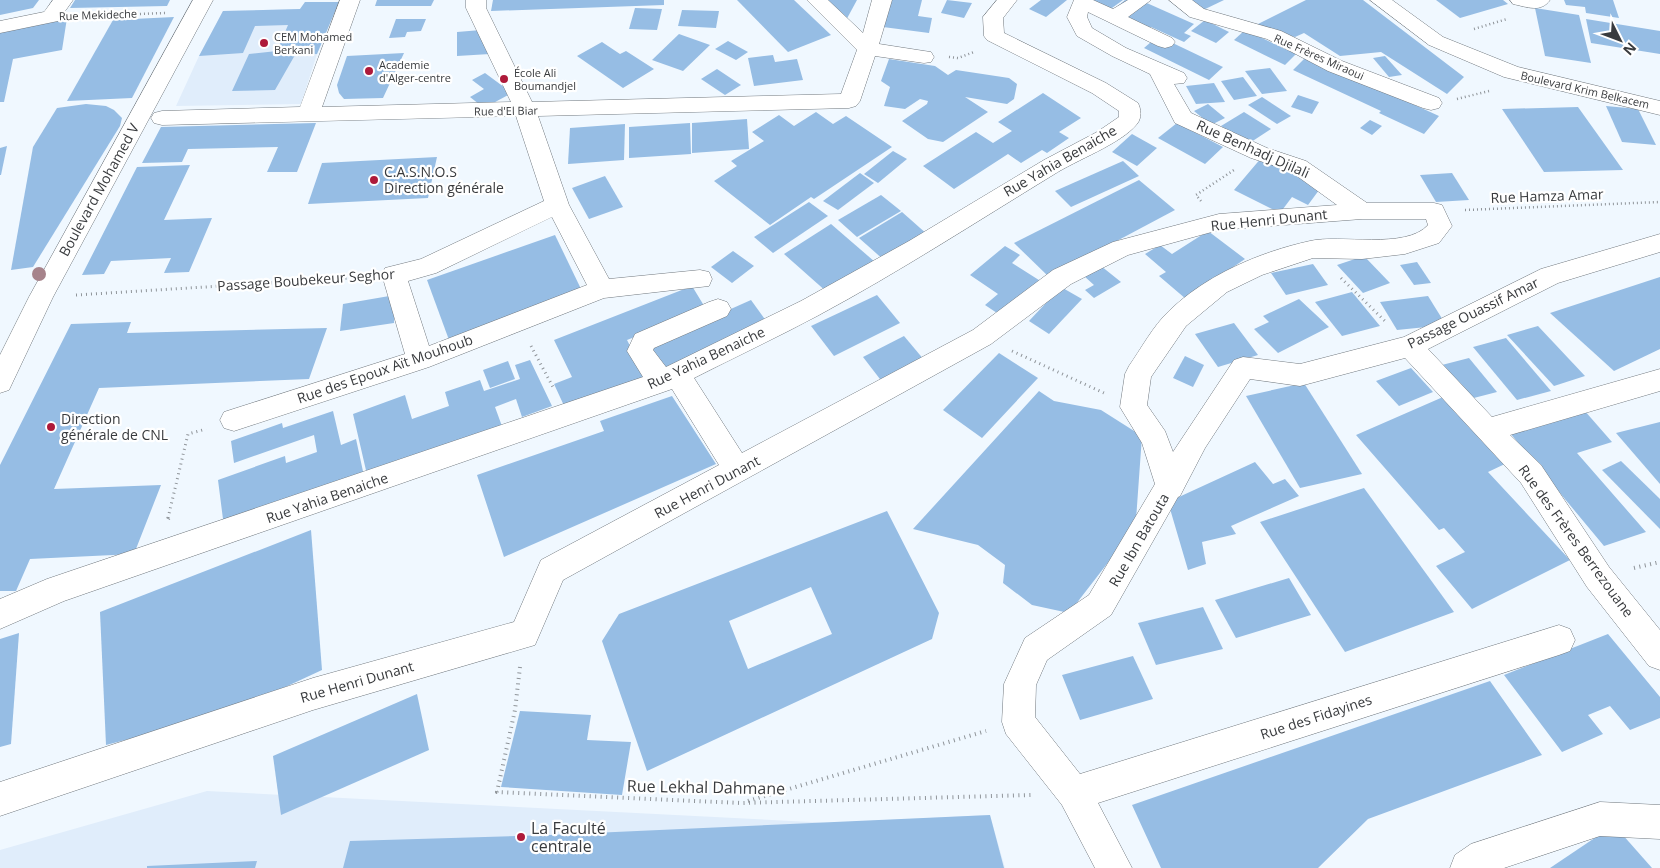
<svg xmlns="http://www.w3.org/2000/svg" width="1660" height="868" font-family="'Open Sans',sans-serif">
  <style>
    .built { fill: #e0edfb }
    .building { fill: #96bde4; fill-rule: evenodd }
    .lines { fill: none; stroke-linecap: round; stroke-linejoin: round }
    .street-casing { stroke: #72797f; stroke-width: 1 }
    .secondary-casing { stroke: #72797f; stroke-width: 1 }
    .primary-casing { stroke: #72797f; stroke-width: 1 }
    .path-far2 { stroke: #8f9499; stroke-width: 2.5; stroke-dasharray: 1 3; stroke-linecap: butt }
    .path-far1 { stroke: #8f9499; stroke-width: 3; stroke-dasharray: 1 4; stroke-linecap: butt }
    .path { stroke: #8f9499; stroke-width: 4; stroke-dasharray: 1 4.5; stroke-linecap: butt }
    .street { fill: #fff; fill-rule: evenodd }
    .secondary { fill: #fff; fill-rule: evenodd }
    .primary { fill: #fff; fill-rule: evenodd }
    .tree { fill: #a6838b }
    .poi-dot { fill: #ae1a3a; stroke: #fff; stroke-width: 2 }
    .labels { text-anchor: middle; stroke-width: 4.5; stroke-linejoin: round; paint-order: stroke }
    .far-street-label { font-size: 11px; fill: #393b3e; stroke: #fff }
    .far-poi-label { font-size: 11px; fill: #393b3e; stroke: #fff; text-anchor: start }
    .street-label { font-size: 14px; fill: #393b3e; stroke: #fff }
    .poi-label { font-size: 14px; fill: #393b3e; stroke: #fff; text-anchor: start }
    .near-street-label { font-size: 16px; fill: #393b3e; stroke: #fff }
    .near-poi-label { font-size: 16px; fill: #393b3e; stroke: #fff; text-anchor: start }
  </style>
  <rect width="100%" height="100%" fill="#f0f8ff"/>
  <g class="built">
    <path d="M305,2H339L317,54L301,104L176,106L199,56L223,11L300,9Z"/>
    <path d="M207,791L830,823L990,815L1005,868H0V850Z"/>
  </g>
  <g class="building">
    <path d="M0,0H39L33,8L0,15Z"/>
    <path d="M75,0H170L167,6L70,8Z"/>
    <path d="M377,0H434L431,6H375Z"/>
    <path d="M493,0H664V5L491,11Z"/>
    <path d="M737,0H794L831,35L788,52Z"/>
    <path d="M826,0H857L844,24Z"/>
    <path d="M891,0H922L918,16L932,18L929,33L883,27Z"/>
    <path d="M947,0L972,3L964,18L941,13Z"/>
    <path d="M1041,0H1067L1046,17L1029,9Z"/>
    <path d="M1080,0H1123L1105,13Z"/>
    <path d="M1125,0H1140L1194,24L1184,33L1191,36L1184,42L1151,27L1145,32L1108,14Z"/>
    <path d="M1183,0H1224L1199,12Z"/>
    <path d="M1306,0H1363L1464,77L1447,94L1381,52L1340,56L1304,33L1295,37L1252,27Z"/>
    <path d="M1436,0H1503L1508,4L1460,18Z"/>
    <path d="M1564,0H1613L1619,18L1586,13L1585,7L1566,5Z"/>
    <path d="M305,2H339L317,54L295,55L275,90L232,91L249,54L277,51L288,25L255,26L243,53L199,56L223,11L300,9Z"/>
    <path d="M635,8L662,9L657,30L629,29Z"/>
    <path d="M1535,8L1579,15L1591,63L1545,56Z"/>
    <path d="M682,10L719,11L716,28L678,26Z"/>
    <path d="M174,17L132,98L67,101L113,20Z"/>
    <path d="M67,18L62,50L13,59L4,102H0V31Z"/>
    <path d="M396,19H426L421,31L407,32L405,37L389,38Z"/>
    <path d="M1586,19L1660,31V54L1591,43Z"/>
    <path d="M1205,20L1229,32L1216,43L1191,31Z"/>
    <path d="M481,30L490,54L457,56V32Z"/>
    <path d="M1245,30L1296,54L1285,65L1234,40Z"/>
    <path d="M679,34L710,45L683,71L652,60Z"/>
    <path d="M1158,36L1223,67L1209,80L1144,48Z"/>
    <path d="M728,41L748,52L736,60L715,49Z"/>
    <path d="M602,42L620,54L626,51L654,69L623,88L577,56Z"/>
    <path d="M404,53L383,98L344,99L339,93L337,85L347,56Z"/>
    <path d="M773,55L775,62L797,59L803,80L754,86L748,58Z"/>
    <path d="M1307,56L1439,116L1424,134L1379,113L1381,111L1293,70Z"/>
    <path d="M1385,56L1402,75L1389,77L1373,58Z"/>
    <path d="M889,59L935,66L948,75L956,70L1009,78L1017,84L1014,99L1007,104L965,97L988,112L943,142L928,139L902,121L927,104L928,101L920,99L905,109L884,106L890,87L881,81Z"/>
    <path d="M1270,68L1287,91L1262,94L1245,71Z"/>
    <path d="M717,69L741,85L725,95L701,79Z"/>
    <path d="M485,73L512,93L484,108L470,97L484,89L472,80Z"/>
    <path d="M1243,77L1257,96L1234,100L1221,81Z"/>
    <path d="M1214,83L1225,102L1196,104L1186,86Z"/>
    <path d="M1043,93L1081,118L1059,132L1069,138L1047,153L1042,150L1021,163L1008,154L954,189L923,166L976,132L993,143L1012,131L998,122Z"/>
    <path d="M1298,95L1319,102L1312,114L1291,107Z"/>
    <path d="M1262,97L1291,116L1277,124L1248,105Z"/>
    <path d="M86,104L106,106L114,110L122,118L120,126L33,267L11,270L33,147L57,108Z"/>
    <path d="M1208,104L1225,118L1211,125L1194,111Z"/>
    <path d="M1606,106L1638,109L1656,145L1622,142Z"/>
    <path d="M1578,107L1623,170L1544,172L1502,109Z"/>
    <path d="M816,112L833,124L846,116L892,147L814,199L811,197L770,225L714,181L737,166L731,161L764,141L752,132L779,115L794,126Z"/>
    <path d="M1244,112L1271,129L1248,144L1221,126Z"/>
    <path d="M747,119L749,149L692,153V123Z"/>
    <path d="M1370,120L1382,126L1372,135L1360,128Z"/>
    <path d="M316,123L297,172H267L278,147L188,149L182,162L142,163L161,127Z"/>
    <path d="M690,123L691,154L629,158V127Z"/>
    <path d="M1177,123L1223,147L1205,164L1158,138Z"/>
    <path d="M625,124L624,160L568,164L570,128Z"/>
    <path d="M1132,134L1157,148L1137,166L1112,152Z"/>
    <path d="M7,146L1,175H0V148Z"/>
    <path d="M893,151L907,159L878,183L864,174Z"/>
    <path d="M437,157L428,198L308,204L322,163Z"/>
    <path d="M1262,157L1322,186L1308,205L1292,197L1280,213L1234,190Z"/>
    <path d="M1123,161L1139,176L1071,207L1055,191Z"/>
    <path d="M190,165L164,220L212,218L189,272L164,273L171,258L111,261L104,274L82,275L137,167Z"/>
    <path d="M860,173L874,183L838,210L823,201Z"/>
    <path d="M1452,173L1469,200L1436,202L1420,175Z"/>
    <path d="M605,176L623,207L589,219L572,188Z"/>
    <path d="M1139,180L1175,210L1049,277L1014,243Z"/>
    <path d="M881,195L901,211L857,237L838,220Z"/>
    <path d="M809,202L828,216L773,253L754,237Z"/>
    <path d="M902,212L928,235L885,261L859,238Z"/>
    <path d="M831,224L875,262L828,293L784,254Z"/>
    <path d="M1208,231L1245,259L1186,299L1159,276L1166,272L1145,254L1160,245L1172,254Z"/>
    <path d="M555,235L582,291L449,340L427,280Z"/>
    <path d="M1005,246L1020,255L1012,263L1042,282L1003,317L985,305L998,294L970,275Z"/>
    <path d="M733,251L754,266L732,283L711,267Z"/>
    <path d="M1364,256L1390,283L1363,293L1337,265Z"/>
    <path d="M1417,262L1431,283L1414,285L1400,265Z"/>
    <path d="M1313,264L1328,285L1286,295L1271,273Z"/>
    <path d="M1101,266L1121,282L1094,298L1085,290L1094,285L1084,276Z"/>
    <path d="M1660,277V349L1614,371L1550,313Z"/>
    <path d="M692,286L706,309L627,340L646,377L566,410L554,384L572,377L554,340Z"/>
    <path d="M1061,287L1082,299L1049,334L1029,321Z"/>
    <path d="M1352,292L1380,326L1342,336L1315,302Z"/>
    <path d="M395,295L394,323L340,331L343,304Z"/>
    <path d="M877,295L900,323L834,356L811,326Z"/>
    <path d="M1428,296L1446,325L1397,330L1380,302Z"/>
    <path d="M1299,299L1329,327L1278,353L1254,329L1269,322L1263,316Z"/>
    <path d="M751,300L769,325L667,372L650,345Z"/>
    <path d="M131,322L127,333L327,328L309,379L99,388L54,489L161,485L134,554L30,559L16,591H0V465L71,324Z"/>
    <path d="M1234,323L1258,355L1218,367L1195,334Z"/>
    <path d="M1538,326L1585,376L1554,386L1507,335Z"/>
    <path d="M904,336L925,361L883,383L863,357Z"/>
    <path d="M1506,338L1551,391L1517,400L1473,347Z"/>
    <path d="M999,353L1038,378L982,438L943,410Z"/>
    <path d="M1185,356L1204,365L1193,387L1173,378Z"/>
    <path d="M1469,358L1497,392L1466,400L1438,366Z"/>
    <path d="M530,360L552,406L522,417L516,399L495,407L503,429L368,479L353,414L405,395L412,419L449,406L445,392L480,380L484,391L520,379L515,365Z"/>
    <path d="M508,361L515,379L490,388L483,370Z"/>
    <path d="M1411,368L1433,392L1399,406L1376,381Z"/>
    <path d="M1304,383L1362,474L1300,488L1246,396Z"/>
    <path d="M1039,391L1054,401L1101,410L1142,436L1135,534L1120,547L1069,613L1032,605L1003,583L1005,565L978,545L913,529Z"/>
    <path d="M672,396L716,464L504,557L477,475L604,431L600,421Z"/>
    <path d="M1443,397L1507,463L1488,472L1570,560L1472,609L1436,566L1465,552L1444,528L1439,530L1356,435Z"/>
    <path d="M1584,410L1612,442L1577,453L1646,532L1604,546L1510,433Z"/>
    <path d="M333,411L341,445L356,439L364,476L224,527L218,480L285,456L286,463L317,452L314,435L234,463L231,441L282,423L283,428Z"/>
    <path d="M1660,422V484L1616,433Z"/>
    <path d="M1621,461L1660,499V529L1602,470Z"/>
    <path d="M1255,462L1273,484L1285,479L1299,496L1231,526L1236,534L1202,542L1206,564L1188,570L1168,502Z"/>
    <path d="M1364,488L1454,612L1345,652L1260,522Z"/>
    <path d="M887,511L939,613L932,639L647,771L602,641L619,614ZM811,587L832,634L748,669L729,621Z"/>
    <path d="M311,530L322,670L229,713L106,745L100,612Z"/>
    <path d="M1289,578L1311,615L1236,638L1215,600Z"/>
    <path d="M1203,607L1223,649L1156,665L1138,623Z"/>
    <path d="M19,633L11,744L0,747V639Z"/>
    <path d="M1608,634L1660,697V718L1630,730L1610,706L1588,715L1603,734L1562,752L1504,675Z"/>
    <path d="M1133,656L1153,699L1080,720L1062,675Z"/>
    <path d="M1490,681L1542,755L1368,819L1318,868H1161L1132,805Z"/>
    <path d="M417,694L429,750L281,815L273,756Z"/>
    <path d="M520,711L591,715L587,740L631,742L622,795L501,787Z"/>
    <path d="M990,815L1004,868H343L350,841L549,835Z"/>
    <path d="M1614,825L1652,868H1550Z"/>
    <path d="M257,861L255,868H147V866Z"/>
  </g>
  <g class="lines">
    <g class="street-casing">
      <g id="street">
        <path d="M53,0H73L58,21L0,33V21L44,12Z"/>
        <path d="M340,0H360L322,107L511,102L466,8V0H486V8L532,102L841,94L857,50L807,0H828L863,33L872,0H892L879,44L924,51L931,52L934,57L931,62L924,63L875,56L860,101L856,106L849,108L538,116L569,205L609,279L700,270L709,272L712,279L709,286L604,298L429,367L234,431L224,428L220,420L224,412L405,354L382,275L385,268L421,259L544,201L516,116L162,125L154,123L151,118L154,113L162,111L300,107ZM552,217L587,285L429,346L408,281L436,273Z"/>
        <path d="M997,0H1017L1003,18L1004,33L1106,83L1138,103C1141,109 1142,118 1137,124C1121,144 1076,160 1053,175C976,222 899,272 819,315C778,337 735,357 694,378L742,453L973,330L1053,270L1113,242L1219,214L1337,205L1290,171L1251,158L1175,123L1150,74L1112,56L1077,36L1067,17L1074,0H1093L1113,9L1128,0H1151L1128,17L1172,38L1175,42L1172,46L1165,48L1158,46L1088,12L1087,17L1092,28L1126,48L1184,73L1187,78L1184,83L1174,84L1191,113L1267,148L1306,161L1367,203H1434L1442,205L1452,226L1439,243L1405,254L1362,259L1313,258L1262,275L1227,292L1186,326L1151,377L1147,405L1165,431L1173,452L1234,360L1243,357L1300,364L1404,337L1541,269L1660,234V252L1558,283L1428,349L1492,417L1660,369V391L1510,435L1541,465L1609,567L1660,630V670L1649,666L1587,587L1521,483L1405,358L1300,386L1250,379L1205,448L1180,496L1178,497L1111,615L1047,660L1036,685L1035,717L1080,774L1559,625L1570,629L1575,640L1570,651L1559,655L1098,803L1132,868H1095L1062,805L1006,734L1002,722L1004,684L1025,638L1089,595L1155,484L1142,443L1120,407L1125,374L1129,366C1141,349 1153,326 1169,311C1206,275 1260,252 1310,241C1339,234 1406,250 1428,225L1426,219H1362L1219,230L1128,255L1071,284L991,344L563,580L535,645L313,710L0,816V782L313,678L514,622L541,560L719,465L672,389L64,601L0,629V599L47,579L643,377L627,351L635,334L709,302L718,299L727,302L731,309L727,316L654,348L653,350L666,367L801,301L909,241L1044,160L1097,132L1119,117V111L1092,93L987,40L984,36L983,17Z"/>
        <path d="M1169,0H1192L1204,9L1281,31L1342,61L1439,98L1442,103L1439,108L1431,110L1423,108L1328,71L1267,39L1190,17Z"/>
        <path d="M1510,0H1550C1541,13 1527,7 1513,4Z"/>
        <path d="M1600,802L1660,805V839L1600,836L1504,868H1450L1455,855L1471,844Z"/>
      </g>
    </g>
    <g class="secondary-casing">
      <path id="secondary" d="M1370,0H1392L1443,37L1518,67L1660,101V115L1504,77L1429,45Z"/>
    </g>
    <g class="primary-casing">
      <path id="primary" d="M193,0H213L53,297L9,390L0,393V355L29,297Z"/>
    </g>
    <g class="path-far2">
      <path d="M84,16L166,13"/>
      <path d="M1474,29L1507,19"/>
      <path d="M949,57L958,58L974,52"/>
      <path d="M1457,99L1489,91"/>
      <path d="M1201,201L1196,195L1234,170"/>
      <path d="M1465,210L1660,202"/>
    </g>
    <g class="path-far1">
      <path d="M1341,278L1387,323"/>
      <path d="M76,295L366,277"/>
      <path d="M531,346L554,389"/>
      <path d="M1012,351L1104,393"/>
      <path d="M168,518L188,434L206,429"/>
    </g>
    <g class="path">
      <path d="M168,519L169,517"/>
      <path d="M1634,568L1660,562"/>
      <path d="M520,667L515,710L497,792L741,803L1031,795"/>
      <path d="M748,801L986,731"/>
    </g>
    <use href="#street" class="street"/>
    <use href="#secondary" class="secondary"/>
    <use href="#primary" class="primary"/>
  </g>
  <circle class="tree" cx="39" cy="274" r="7"/>
  <g class="poi-dot">
    <circle cx="264" cy="43" r="5"/>
    <circle cx="369" cy="71" r="5"/>
    <circle cx="504" cy="79" r="5"/>
    <circle cx="374" cy="180" r="5"/>
    <circle cx="51" cy="427" r="5"/>
    <circle cx="521" cy="837" r="5"/>
  </g>
  <g class="labels">
    <g class="far-street-label">
      <text transform="translate(98 15) rotate(-2)" y="4">Rue Mekideche</text>
      <text transform="translate(1319 57) rotate(24)" y="4">Rue Frères Miraoui</text>
      <text transform="translate(1585 90) rotate(13)" y="4">Boulevard Krim Belkacem</text>
      <text transform="translate(506 111) rotate(-1)" y="4">Rue d'El Biar</text>
    </g>
    <g class="far-poi-label">
      <text x="274" y="41">CEM Mohamed<tspan x="274" dy="13">Berkani</tspan></text>
      <text x="379" y="69">Academie<tspan x="379" dy="13">d'Alger-centre</tspan></text>
      <text x="514" y="77">École Ali<tspan x="514" dy="13">Boumandjel</tspan></text>
    </g>
    <g class="street-label">
      <text transform="translate(1253 149) rotate(24)" y="5">Rue Benhadj Djilali</text>
      <text transform="translate(1060 161) rotate(-30)" y="5">Rue Yahia Benaiche</text>
      <text transform="translate(99 190) rotate(-61)" y="5">Boulevard Mohamed V</text>
      <text transform="translate(1547 196) rotate(-2)" y="5">Rue Hamza Amar</text>
      <text transform="translate(1269 220) rotate(-6)" y="5">Rue Henri Dunant</text>
      <text transform="translate(306 280) rotate(-4)" y="5">Passage Boubekeur Seghor</text>
      <text transform="translate(1473 313) rotate(-26)" y="5">Passage Ouassif Amar</text>
      <text transform="translate(706 358) rotate(-25)" y="5">Rue Yahia Benaiche</text>
      <text transform="translate(385 369) rotate(-19)" y="5">Rue des Epoux Aït Mouhoub</text>
      <text transform="translate(707 487) rotate(-28)" y="5">Rue Henri Dunant</text>
      <text transform="translate(327 498) rotate(-19)" y="5">Rue Yahia Benaiche</text>
      <text transform="translate(1139 540) rotate(-60)" y="5">Rue Ibn Batouta</text>
      <text transform="translate(1576 541) rotate(54)" y="5">Rue des Frères Berrezouane</text>
      <text transform="translate(357 682) rotate(-16)" y="5">Rue Henri Dunant</text>
      <text transform="translate(1316 717) rotate(-18)" y="5">Rue des Fidayines</text>
    </g>
    <g class="poi-label">
      <text x="384" y="177">C.A.S.N.O.S<tspan x="384" dy="16">Direction générale</tspan></text>
      <text x="61" y="424">Direction<tspan x="61" dy="16">générale de CNL</tspan></text>
    </g>
    <g class="near-street-label">
      <text transform="translate(706 787) rotate(1)" y="6">Rue Lekhal Dahmane</text>
    </g>
    <g class="near-poi-label">
      <text x="531" y="834">La Faculté<tspan x="531" dy="18">centrale</tspan></text>
    </g>
  </g>
  <g transform="translate(1620 40) rotate(132)" stroke="#ffffff" stroke-width="4" paint-order="stroke">
  <path d="M0-4L9 19L0 12L-9 19Z" fill="#393b3e"/>
  <text y="-8" font-size="14" font-weight="bold" text-anchor="middle" fill="#393b3e">N</text>
  </g>
</svg>
